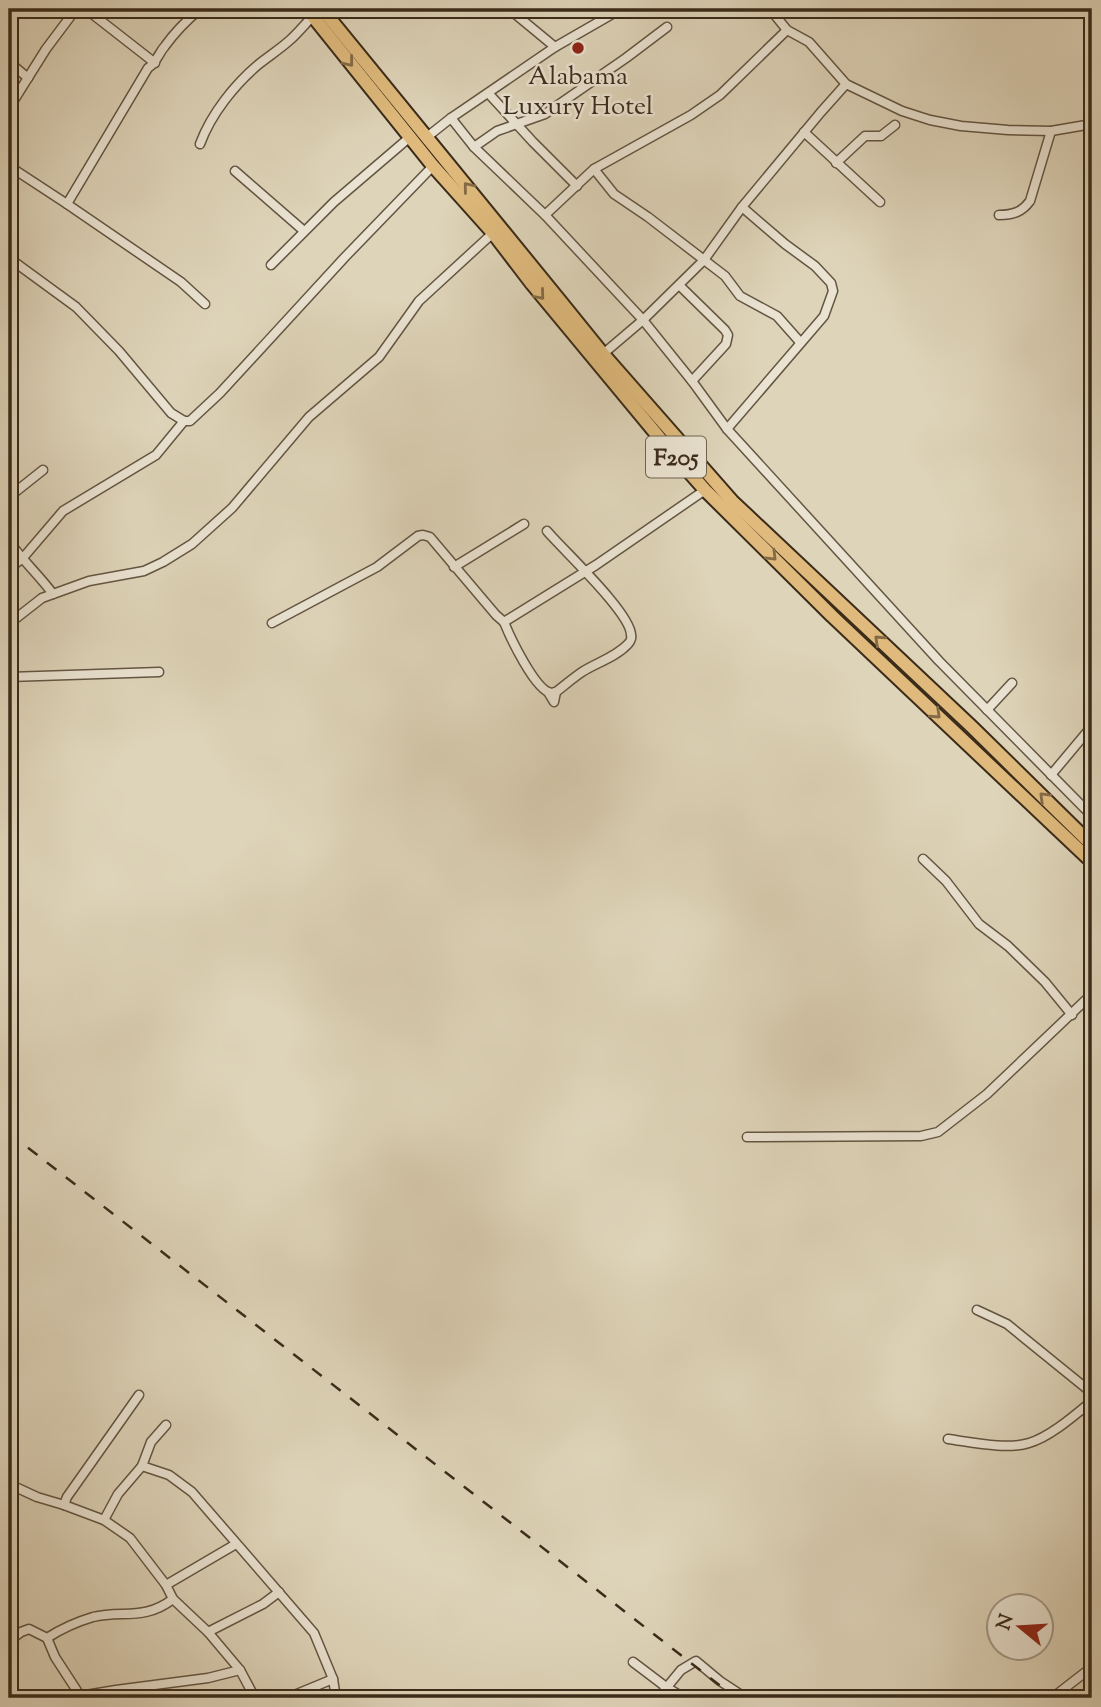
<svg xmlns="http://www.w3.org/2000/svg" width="1101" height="1707" font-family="'Sorts Mill Goudy',serif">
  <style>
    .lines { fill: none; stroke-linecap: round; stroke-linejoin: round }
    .minor-casing { stroke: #635542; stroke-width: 11 }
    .primary-casing { stroke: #3a2b1a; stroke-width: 16 }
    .minor { stroke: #eae3d2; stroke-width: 8 }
    .primary { stroke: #dfba7c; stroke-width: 12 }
    .rail { stroke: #3a2b1a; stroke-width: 2.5; stroke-dasharray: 12 12; stroke-linecap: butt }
    .oneway { stroke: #846b46 }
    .poi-dot { fill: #8f2418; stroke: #eae3d2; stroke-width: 2.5 }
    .labels { text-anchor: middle; stroke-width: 5; stroke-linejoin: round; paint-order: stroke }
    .shield { fill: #eae3d2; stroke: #6f6251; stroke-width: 2 }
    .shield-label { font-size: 24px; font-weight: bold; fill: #3a2b1a }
    .poi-label { font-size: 26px; fill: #3a2b1a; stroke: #eae3d2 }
  </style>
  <rect width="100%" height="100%" fill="#ded4b9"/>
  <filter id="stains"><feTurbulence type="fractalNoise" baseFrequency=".00286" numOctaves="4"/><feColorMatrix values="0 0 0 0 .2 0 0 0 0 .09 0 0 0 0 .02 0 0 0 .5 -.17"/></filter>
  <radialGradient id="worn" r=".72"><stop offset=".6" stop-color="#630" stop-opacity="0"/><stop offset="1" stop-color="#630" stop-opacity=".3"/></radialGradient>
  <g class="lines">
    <g class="minor-casing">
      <g id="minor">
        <path d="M80,9L91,13L155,63"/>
        <path d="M509,9L555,47"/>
        <path d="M770,9L787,30L809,42L846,84L902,111L930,120L961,126L1008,130L1051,131L1092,124"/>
        <path d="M9,62L28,78"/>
        <path d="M489,94L533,142L577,186"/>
        <path d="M9,108L46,49L76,9"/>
        <path d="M451,118L555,47L621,9"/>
        <path d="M804,132L880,202"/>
        <path d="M427,137L451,118L474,147L545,215L643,320L692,381L727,429L939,661L1092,816"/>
        <path d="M200,144C211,114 235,84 259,64C269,56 280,49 290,40C298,33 305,24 313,16"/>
        <path d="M474,147L497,131L545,114L626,58L667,27"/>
        <path d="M836,163L865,136H881L895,125"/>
        <path d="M9,166L67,204L148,68C157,62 158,54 165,46C175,32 187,20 200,9"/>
        <path d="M594,169L614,194L648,217L725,276L740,296L777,316L800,342"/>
        <path d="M235,171L304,231"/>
        <path d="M67,204L181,282L205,304"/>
        <path d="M545,215L594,169L691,115L720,95L787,30"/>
        <path d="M999,215C1013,215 1022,212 1030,201L1051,131"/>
        <path d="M9,258L76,307L119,351L171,413L184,421H190L220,393L345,257L433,166"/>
        <path d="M271,265L334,202L410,137"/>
        <path d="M680,286L725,330L728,335L726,344L692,381"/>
        <path d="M603,354L643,320L704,260L742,207L821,112L846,84"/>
        <path d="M727,429L824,316L833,291L831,283L815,266L785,244L742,207"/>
        <path d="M9,497L43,470"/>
        <path d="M9,541C22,560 39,575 53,594L89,581L144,571L163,562L192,544L232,508L309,417L379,357L419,301L493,233"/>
        <path d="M454,567L524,524"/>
        <path d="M9,568L22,559L63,511L156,455L184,421"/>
        <path d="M504,622C510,637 535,690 551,693C552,693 554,692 556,692C565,685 573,678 582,672C596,663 616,657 628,644C630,642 632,638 631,635C631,613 563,550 547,531"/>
        <path d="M10,623L42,598L53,594"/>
        <path d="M272,623L377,567L418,536L423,535L430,537L496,615L504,622L596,565L705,490"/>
        <path d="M9,677L159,672"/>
        <path d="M548,692L554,702L556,692"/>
        <path d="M987,710L1012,683"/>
        <path d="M1051,775L1092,726"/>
        <path d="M923,859L946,881L979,924L1008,946L1045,982L1072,1015"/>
        <path d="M747,1137L921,1136L938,1132L987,1094L1092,994"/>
        <path d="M977,1310L1007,1324L1092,1393"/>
        <path d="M948,1439C971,1442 1007,1450 1029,1443C1050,1437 1075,1415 1092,1401"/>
        <path d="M142,1466L169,1475L192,1492L314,1633L333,1679L336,1698"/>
        <path d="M9,1484L37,1497L64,1505L104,1520L130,1538L166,1585L173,1599L208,1632L240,1670L255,1698"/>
        <path d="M64,1505L67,1497L139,1395"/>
        <path d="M104,1520L118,1494L142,1466L151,1442L166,1425"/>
        <path d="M166,1585L236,1544"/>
        <path d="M208,1632L263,1604L279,1592"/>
        <path d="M47,1638C61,1629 76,1622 93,1617C123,1610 144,1621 173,1599"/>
        <path d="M9,1641L21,1632L29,1629L47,1638L55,1657L81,1697"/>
        <path d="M633,1662L666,1687L684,1698"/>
        <path d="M68,1698L116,1690L208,1678L240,1670"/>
        <path d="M287,1698L333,1679"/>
        <path d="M658,1698L681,1670L696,1661L720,1681L746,1698"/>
        <path d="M1052,1698L1092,1667"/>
      </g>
    </g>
    <g class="primary-casing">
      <g id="primary">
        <path d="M307,9L433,166L493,233L532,284L672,453L705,490L832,616L1092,862"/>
        <path d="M322,9L561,302L603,354L732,501L972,727L1092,845"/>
      </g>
    </g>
    <use href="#minor" class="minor"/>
    <use href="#primary" class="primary"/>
    <path class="rail" d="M9,1133L736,1698"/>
  </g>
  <defs><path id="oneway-chevron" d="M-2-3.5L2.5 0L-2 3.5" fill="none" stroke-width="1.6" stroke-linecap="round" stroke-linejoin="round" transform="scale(1.75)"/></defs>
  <g class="oneway">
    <use href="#oneway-chevron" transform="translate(349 62) rotate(51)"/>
    <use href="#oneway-chevron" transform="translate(468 187) rotate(-129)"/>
    <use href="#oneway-chevron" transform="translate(540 295) rotate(50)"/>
    <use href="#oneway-chevron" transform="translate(772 556) rotate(45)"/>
    <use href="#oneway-chevron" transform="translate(879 640) rotate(-137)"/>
    <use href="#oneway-chevron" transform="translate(936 714) rotate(43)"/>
    <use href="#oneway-chevron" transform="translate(1044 797) rotate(-136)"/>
  </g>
  <circle class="poi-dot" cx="578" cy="48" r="7"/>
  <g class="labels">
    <rect class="shield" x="646" y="436.5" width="60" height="41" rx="5"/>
    <g class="shield-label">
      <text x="676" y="465">F205</text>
    </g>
    <g class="poi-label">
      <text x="578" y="84">Alabama<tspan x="578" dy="30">Luxury Hotel</tspan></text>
    </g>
  </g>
  <rect width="1101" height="1707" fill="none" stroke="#ded4b9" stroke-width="35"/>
  <rect x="10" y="10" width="1080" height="1686" fill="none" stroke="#3a2b1a" stroke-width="3.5"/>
  <rect x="18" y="18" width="1066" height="1672" fill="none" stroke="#3a2b1a" stroke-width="2"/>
  <g transform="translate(1020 1627) rotate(288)"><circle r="33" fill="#eae3d2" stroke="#a49988" stroke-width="2"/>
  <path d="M0-5L12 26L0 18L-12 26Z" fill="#8f2418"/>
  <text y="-10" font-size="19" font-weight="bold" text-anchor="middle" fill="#3a2b1a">N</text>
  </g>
  <rect width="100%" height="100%" filter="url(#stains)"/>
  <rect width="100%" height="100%" fill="url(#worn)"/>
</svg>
